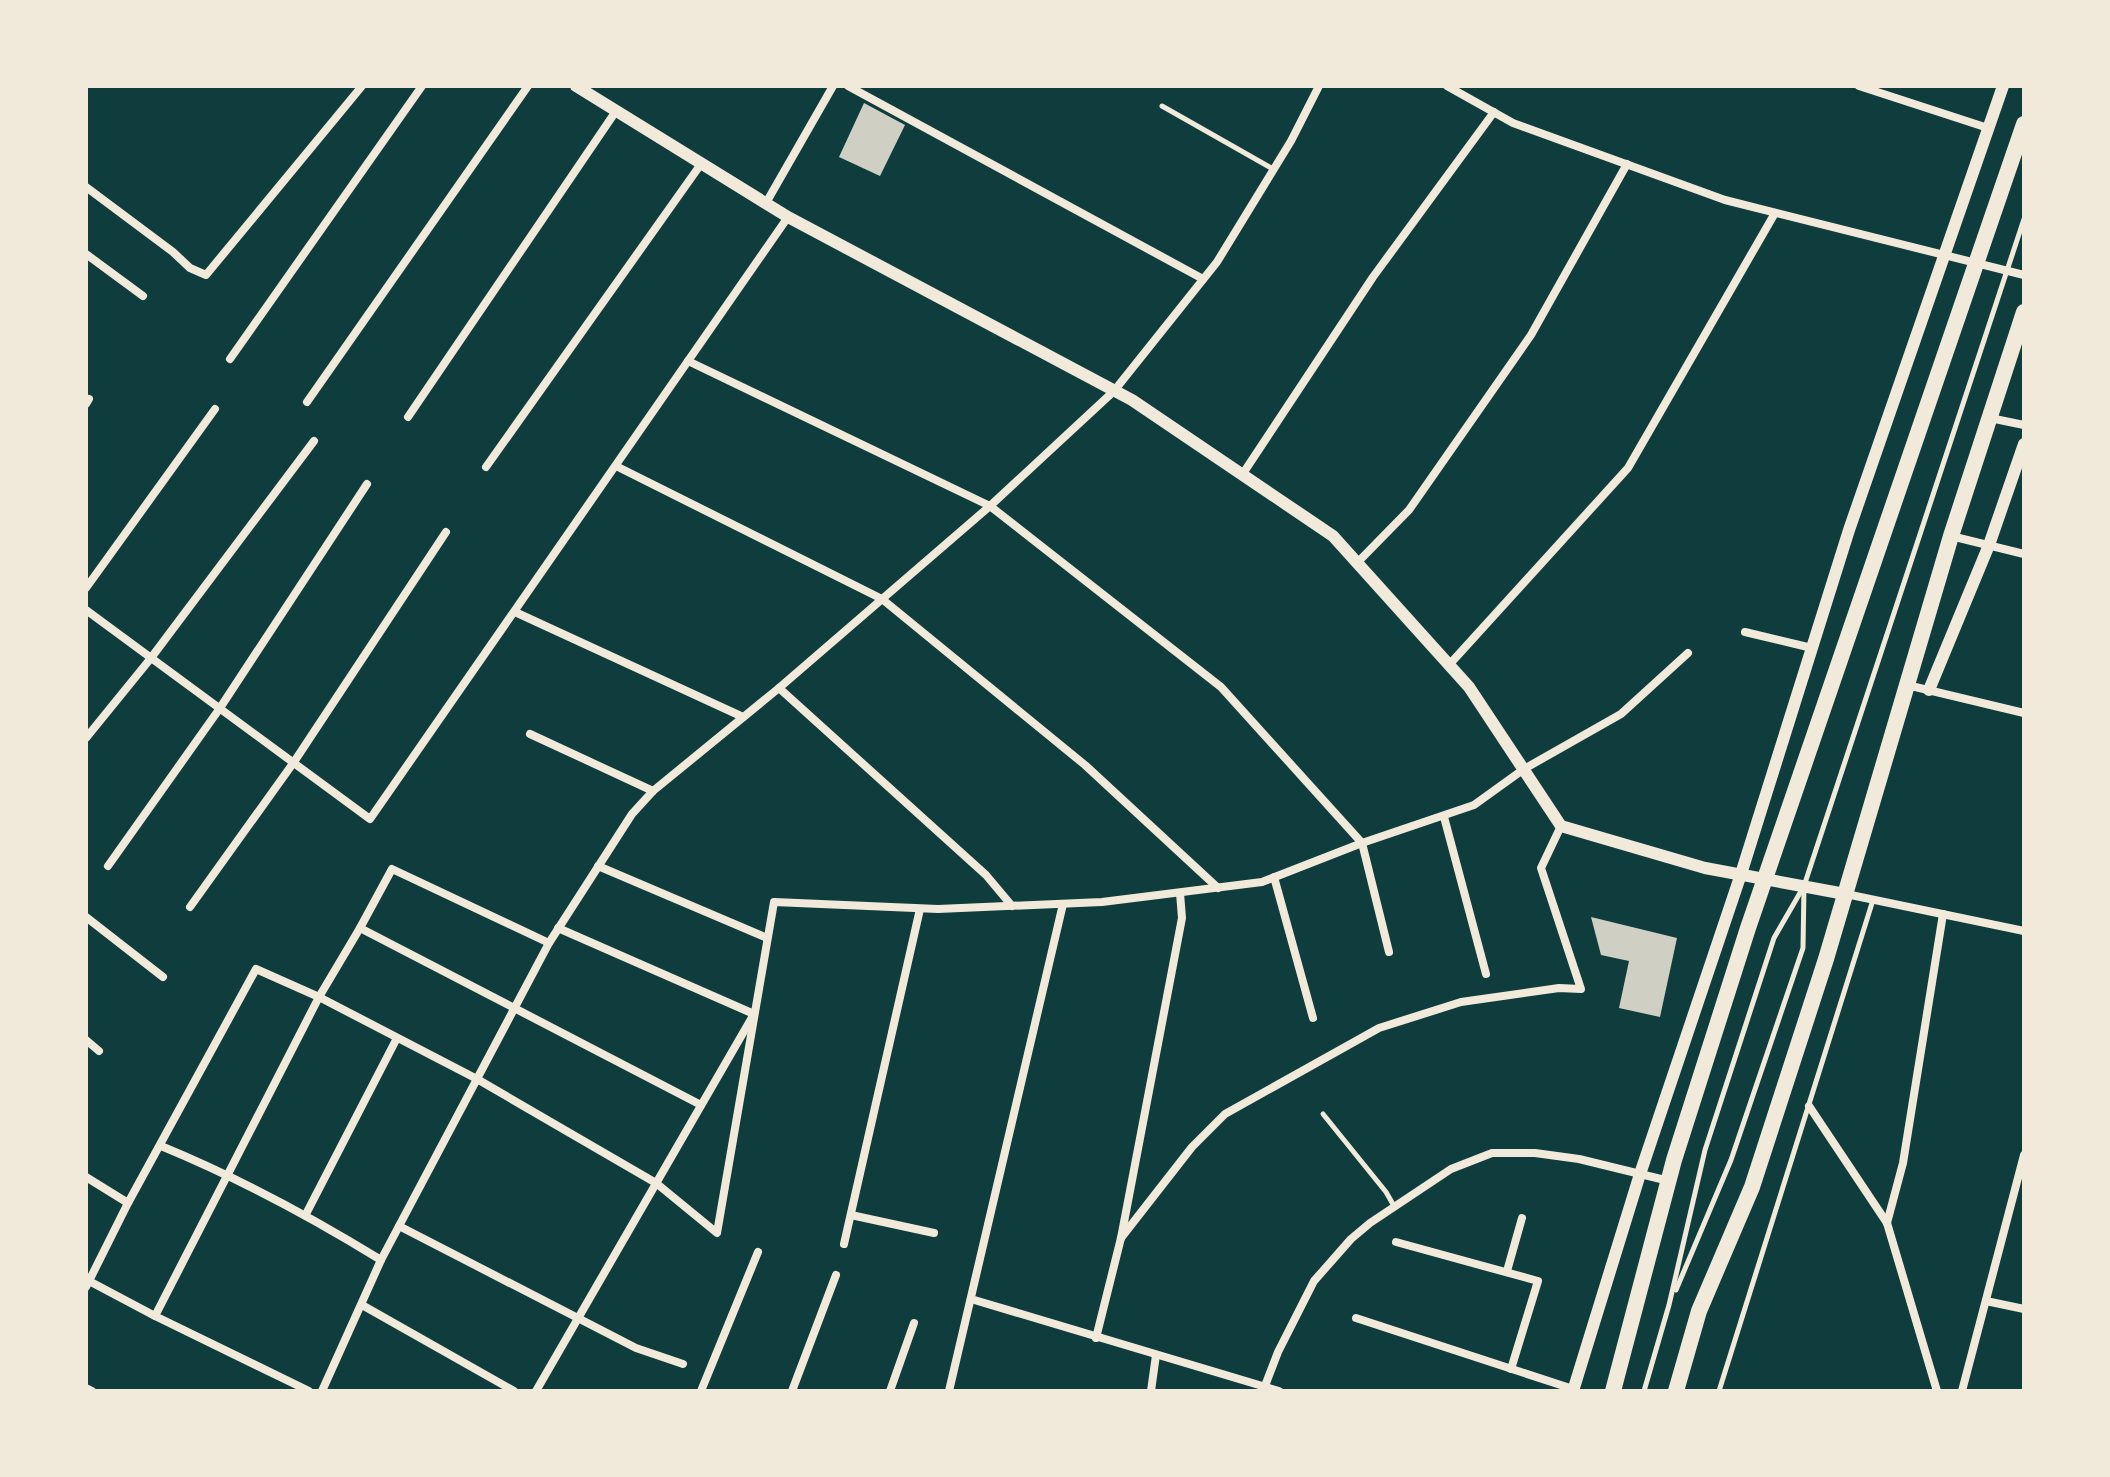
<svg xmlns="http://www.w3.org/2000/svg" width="2110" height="1477" font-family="Quicksand,sans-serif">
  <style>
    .building { fill: #cfcfc3 }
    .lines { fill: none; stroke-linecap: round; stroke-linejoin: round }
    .service { stroke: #f1e9da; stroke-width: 5 }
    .minor { stroke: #f1e9da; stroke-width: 8 }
    .tertiary { stroke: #f1e9da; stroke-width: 12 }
    .primary { stroke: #f1e9da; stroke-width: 16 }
  </style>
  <rect width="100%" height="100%" fill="#0f3d3e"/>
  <g class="building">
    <path d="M864,103L905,125L880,176L839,157Z"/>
    <path d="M1591,917L1677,938L1660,1017L1619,1008L1629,961L1601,955Z"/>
  </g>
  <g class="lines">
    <g class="service">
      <path d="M1162,106L1273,169"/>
      <path d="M1323,1114L1386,1192L1394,1206"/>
      <path d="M1676,1290L1731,1160L1803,948L1804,887"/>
      <path d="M1644,1391L1669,1305L1705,1150L1774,938L1804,886L2024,219"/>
      <path d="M1719,1391L1873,900"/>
    </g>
    <g class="minor">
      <path d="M848,86L1203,279"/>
      <path d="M1447,86L1513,123L1725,200L2024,275"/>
      <path d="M1859,86L1988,128"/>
      <path d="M86,187L173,252L190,268L206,275L362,86"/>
      <path d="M766,203L833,86"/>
      <path d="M86,254L143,296"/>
      <path d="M230,359L422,86"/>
      <path d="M688,361L990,506L1221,687L1362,843L1389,952"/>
      <path d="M307,402L528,86"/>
      <path d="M86,404L89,399"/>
      <path d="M408,417L616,111"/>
      <path d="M1990,418L2024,425"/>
      <path d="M616,466L882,599L1085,765L1218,888"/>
      <path d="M486,467L701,164"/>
      <path d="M1242,475L1373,277L1494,112"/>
      <path d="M1951,536L2024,554"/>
      <path d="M1357,563L1409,510L1531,335L1627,164"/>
      <path d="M86,588L215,409"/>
      <path d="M86,610L370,819L788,217"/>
      <path d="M515,612L743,717"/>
      <path d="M1745,632L1812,648"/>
      <path d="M1449,665L1628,468L1775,213"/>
      <path d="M1907,685L2024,713"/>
      <path d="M530,734L653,791"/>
      <path d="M86,738L151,658L314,441"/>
      <path d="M1444,817L1486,974"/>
      <path d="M108,866L220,708L367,484"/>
      <path d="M598,866L767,938"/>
      <path d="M1274,877L1313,1018"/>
      <path d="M1846,894L2024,931"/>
      <path d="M1012,906L986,875L779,688L990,506L1114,391L1217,262L1291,141L1319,86"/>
      <path d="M190,907L294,762L446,532"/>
      <path d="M86,917L163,977"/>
      <path d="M360,928L392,869L549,943"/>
      <path d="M86,1040L99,1051"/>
      <path d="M701,1105L360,928L319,997L477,1079L656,1183L717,1233L774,902L938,909L1102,902L1262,882L1362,843L1474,805L1524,769L1621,714L1688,653"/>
      <path d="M1809,1106L1887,1223L1937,1391"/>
      <path d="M161,1146C241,1179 308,1215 381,1260"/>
      <path d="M86,1177L128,1203"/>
      <path d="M306,1214L397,1038"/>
      <path d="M851,1215L934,1233"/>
      <path d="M1887,1223L1903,1163L1943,914"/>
      <path d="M399,1226L636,1348L683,1364"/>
      <path d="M1121,1238L1192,1147L1225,1114L1354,1042L1379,1028L1461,1002L1559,988L1581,989L1541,868L1561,826"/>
      <path d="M1396,1242L1538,1281L1511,1369"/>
      <path d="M844,1244L920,909"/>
      <path d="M1507,1271L1522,1218"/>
      <path d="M89,1281L155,1316"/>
      <path d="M86,1287L128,1203L256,969L319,997L155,1316L309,1391"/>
      <path d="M971,1299L1279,1391"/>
      <path d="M1986,1301L2024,1309"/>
      <path d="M362,1305L514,1391"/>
      <path d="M1356,1318L1573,1389"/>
      <path d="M1096,1338L1121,1238L1182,918L1180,893"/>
      <path d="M86,1388L92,1391"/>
      <path d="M322,1391L381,1260L549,943L632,814L653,791L779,688"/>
      <path d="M536,1391L754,1014L558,928"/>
      <path d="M701,1391L758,1252"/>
      <path d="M792,1391L836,1275"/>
      <path d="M890,1391L914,1323"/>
      <path d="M949,1391L1063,904"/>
      <path d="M1151,1391L1156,1355"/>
      <path d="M1263,1391L1278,1352L1314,1281L1351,1239L1370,1223L1451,1169L1492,1153H1535L1579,1159L1669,1181"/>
      <path d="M1962,1391L2024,1155"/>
    </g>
    <g class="tertiary">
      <path d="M576,86L788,217L1132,400L1333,536L1469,687L1561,826L1705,868L1845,894"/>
      <path d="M1929,690L1989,545L2024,444"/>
      <path d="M1573,1391L1640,1174L1741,874L1849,530L2003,86"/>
    </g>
    <g class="primary">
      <path d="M1613,1391L1674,1160L1748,928L2024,124"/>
      <path d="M1676,1391L1699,1311L1752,1187L1826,959L1951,536L2024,312"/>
    </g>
  </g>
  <rect width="2110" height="1477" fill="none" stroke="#f1e9da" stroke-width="176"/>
</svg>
